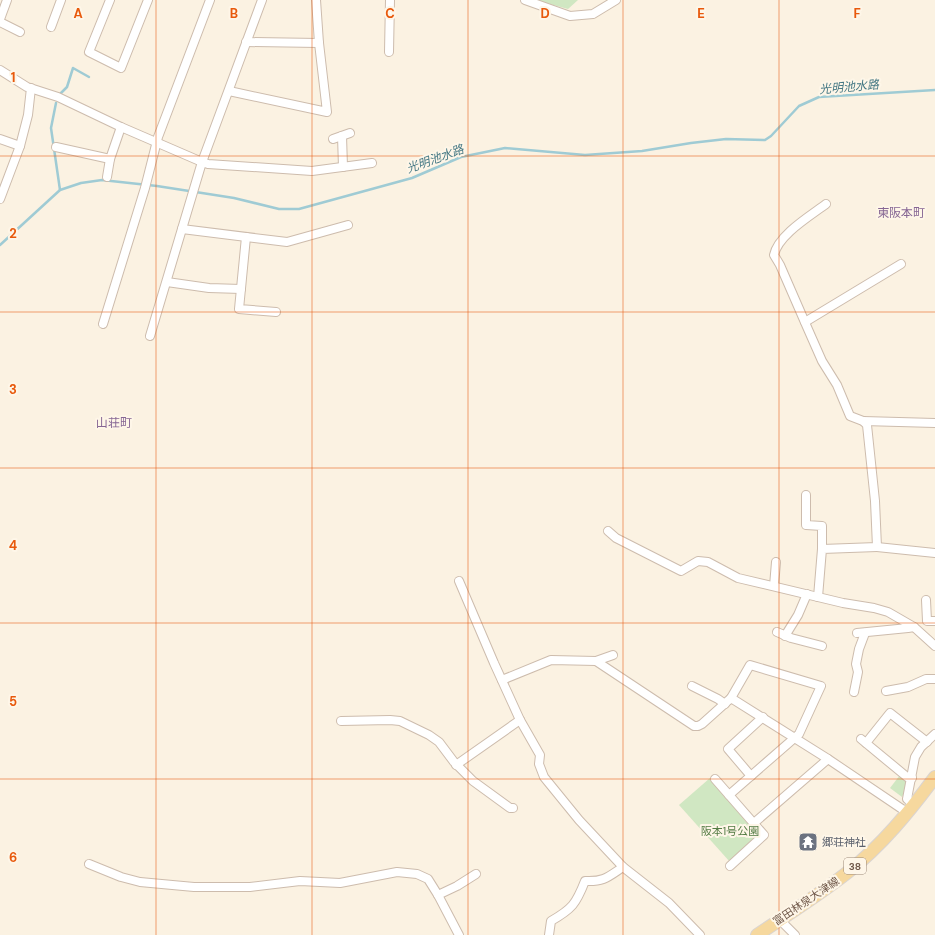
<svg xmlns="http://www.w3.org/2000/svg" width="935" height="935" font-family="'DM Sans','Noto Sans JP',sans-serif">
  <style>
    .green { fill: #d0e7c2 }
    .lines { fill: none; stroke-linecap: round; stroke-linejoin: round }
    .stream { stroke: #9fcbd4; stroke-width: 2.5 }
    .street-casing { stroke: #cdbcad; stroke-width: 10 }
    .primary-casing { stroke: #dad4d0; stroke-width: 14 }
    .street { stroke: #fff; stroke-width: 8 }
    .primary { stroke: #f6d89e; stroke-width: 12 }
    .grid { fill: none; stroke: #e8590c; stroke-width: 1; stroke-opacity: 0.55 }
    .labels { text-anchor: middle; stroke-width: 4; stroke-linejoin: round; paint-order: stroke }
    .shield { fill: #fef6e8; stroke: #9b8879; stroke-width: 1 }
    .shield-label { font-size: 10px; font-weight: bold; fill: #71594a }
    .park-label { font-size: 11px; fill: #547c45; stroke: #fef6e8 }
    .worship-label { font-size: 11px; fill: #5b616d; stroke: #fef6e8; text-anchor: start }
    .street-label { font-size: 11px; fill: #71594a; stroke: #fef6e8 }
    .water-label { font-size: 12px; font-style: italic; fill: #457884; stroke: #fef6e8 }
    .neighbourhood-label { font-size: 12px; fill: #866694; stroke: #fef6e8 }
    .grid-label { font-size: 13px; text-anchor: middle; font-weight: bold; fill: #e8590c; stroke: #fef6e8; stroke-width: 4; stroke-linejoin: round; paint-order: stroke }
  </style>
  <rect width="100%" height="100%" fill="#fbf2e2"/>
  <g class="green">
    <path d="M535,0H578L568,9Z"/>
    <path d="M900,775L907,781L906,788L902,797L890,788Z"/>
    <path d="M710,778L759,832V837L730,862L679,805Z"/>
  </g>
  <g class="lines">
    <g class="stream">
      <path d="M60,94L67,87L73,68L89,77"/>
      <path d="M56,103L51,128L60,190"/>
      <path d="M0,245L60,190L81,183L102,180L157,186L202,193L234,198L279,209H299L412,178L461,157L505,148L585,155L642,151L691,143L726,139L765,140L771,136L799,106L819,97L935,90"/>
    </g>
    <g class="street-casing">
      <g id="street">
        <path d="M110,0L89,52L121,68L148,0"/>
        <path d="M525,0L570,16L593,14L616,0"/>
        <path d="M0,19L7,0"/>
        <path d="M0,22L20,32"/>
        <path d="M51,27L61,0"/>
        <path d="M246,42L319,43"/>
        <path d="M389,52L390,0"/>
        <path d="M0,70L27,87L58,97L121,127L202,162L262,0"/>
        <path d="M229,91L327,112L319,43L316,0"/>
        <path d="M342,136L343,167"/>
        <path d="M0,139L20,146"/>
        <path d="M333,139L350,133"/>
        <path d="M56,147L110,159"/>
        <path d="M107,177L110,159L121,127"/>
        <path d="M0,199L20,146L28,115L31,88"/>
        <path d="M182,229L287,242L348,225"/>
        <path d="M246,237L239,309L276,312"/>
        <path d="M167,282L209,288L241,289"/>
        <path d="M805,322L901,264"/>
        <path d="M103,324L145,188L158,137L210,0"/>
        <path d="M150,336L202,162L208,164L312,171L372,163"/>
        <path d="M863,421L935,423"/>
        <path d="M806,495V525L822,526V549"/>
        <path d="M608,531L616,538L681,571L698,561L708,562L738,578L843,603L874,608L888,612L914,627L935,646"/>
        <path d="M877,547L935,553"/>
        <path d="M459,581L494,663L520,720L540,755L539,764L544,777L579,820L623,867L669,903L700,935"/>
        <path d="M774,586L776,562"/>
        <path d="M818,597L822,549L877,547L875,501L867,425L863,421L850,416L837,385L822,361L807,327L780,265L774,255C778,235 810,216 826,204"/>
        <path d="M926,600L927,621H935"/>
        <path d="M777,632L791,638L822,646"/>
        <path d="M857,633L908,628L914,627"/>
        <path d="M785,636L798,615L807,594"/>
        <path d="M596,661L613,655"/>
        <path d="M502,680L551,660L596,661L694,726H698L702,724L731,698L828,759L908,813"/>
        <path d="M692,686L718,699L725,704"/>
        <path d="M886,691L908,687L926,679H935"/>
        <path d="M854,692L858,672L856,664L859,649L865,633"/>
        <path d="M341,721L390,720L400,721L429,735L439,742L454,762L473,781L510,808H513"/>
        <path d="M861,739L907,777L912,778"/>
        <path d="M866,743L890,713L927,742"/>
        <path d="M456,765L520,720"/>
        <path d="M751,776L728,749L763,717"/>
        <path d="M715,779L764,835L730,866"/>
        <path d="M729,795L799,734L821,686L750,665L731,698"/>
        <path d="M914,805L907,799L915,757L921,747L935,734"/>
        <path d="M754,823L828,759"/>
        <path d="M89,864L121,877L140,882L194,887H250L300,881L340,883L397,872L417,874L428,879L438,895L459,935"/>
        <path d="M438,895L457,886L476,874"/>
        <path d="M780,920L795,935"/>
        <path d="M549,935L551,921C572,909 576,904 585,881C604,882 608,877 623,867"/>
      </g>
    </g>
    <g class="primary-casing">
      <path id="primary" d="M757,935C787,915 819,895 848,872C882,845 909,812 935,777"/>
    </g>
    <use href="#street" class="street"/>
    <use href="#primary" class="primary"/>
  </g>
  <path class="grid" d="M156,0V935M312,0V935M468,0V935M623,0V935M779,0V935M0,156H935M0,312H935M0,468H935M0,623H935M0,779H935"/>
  <defs>
    <g id="temple-square" transform="scale(1)"><rect x="-9" y="-9" width="18" height="18" rx="4" fill="#6b7280" stroke="#fef6e8"/><path d="M0-6L5-2H3V0L6.5 2.5H4V6H1.5V3h-3V6H-4V2.5H-6.5L-3 0V-2H-5Z" fill="#fff"/></g>
  </defs>
  <g fill-rule="evenodd">
    <use href="#temple-square" x="808" y="842"/>
  </g>
  <g class="labels">
    <rect class="shield" x="844" y="858" width="22" height="16" rx="3"/>
    <g class="shield-label">
      <text x="855" y="870">38</text>
    </g>
    <g class="park-label">
      <text x="730" y="835">阪本1号公園</text>
    </g>
    <g class="worship-label">
      <text x="822" y="846">郷荘神社</text>
    </g>
    <g class="street-label">
      <text transform="translate(806 901) rotate(-34)" y="4">富田林泉大津線</text>
    </g>
    <g class="water-label">
      <text transform="translate(849 87) rotate(-5)" y="4">光明池水路</text>
      <text transform="translate(435 159) rotate(-20)" y="4">光明池水路</text>
    </g>
    <g class="neighbourhood-label">
      <text x="901" y="217">東阪本町</text>
      <text x="114" y="427">山荘町</text>
    </g>
  </g>
  <g class="grid-label">
    <text x="78" y="18">A</text>
    <text x="234" y="18">B</text>
    <text x="390" y="18">C</text>
    <text x="545" y="18">D</text>
    <text x="701" y="18">E</text>
    <text x="857" y="18">F</text>
    <text x="13" y="82">1</text>
    <text x="13" y="238">2</text>
    <text x="13" y="394">3</text>
    <text x="13" y="550">4</text>
    <text x="13" y="706">5</text>
    <text x="13" y="862">6</text>
  </g>
</svg>
